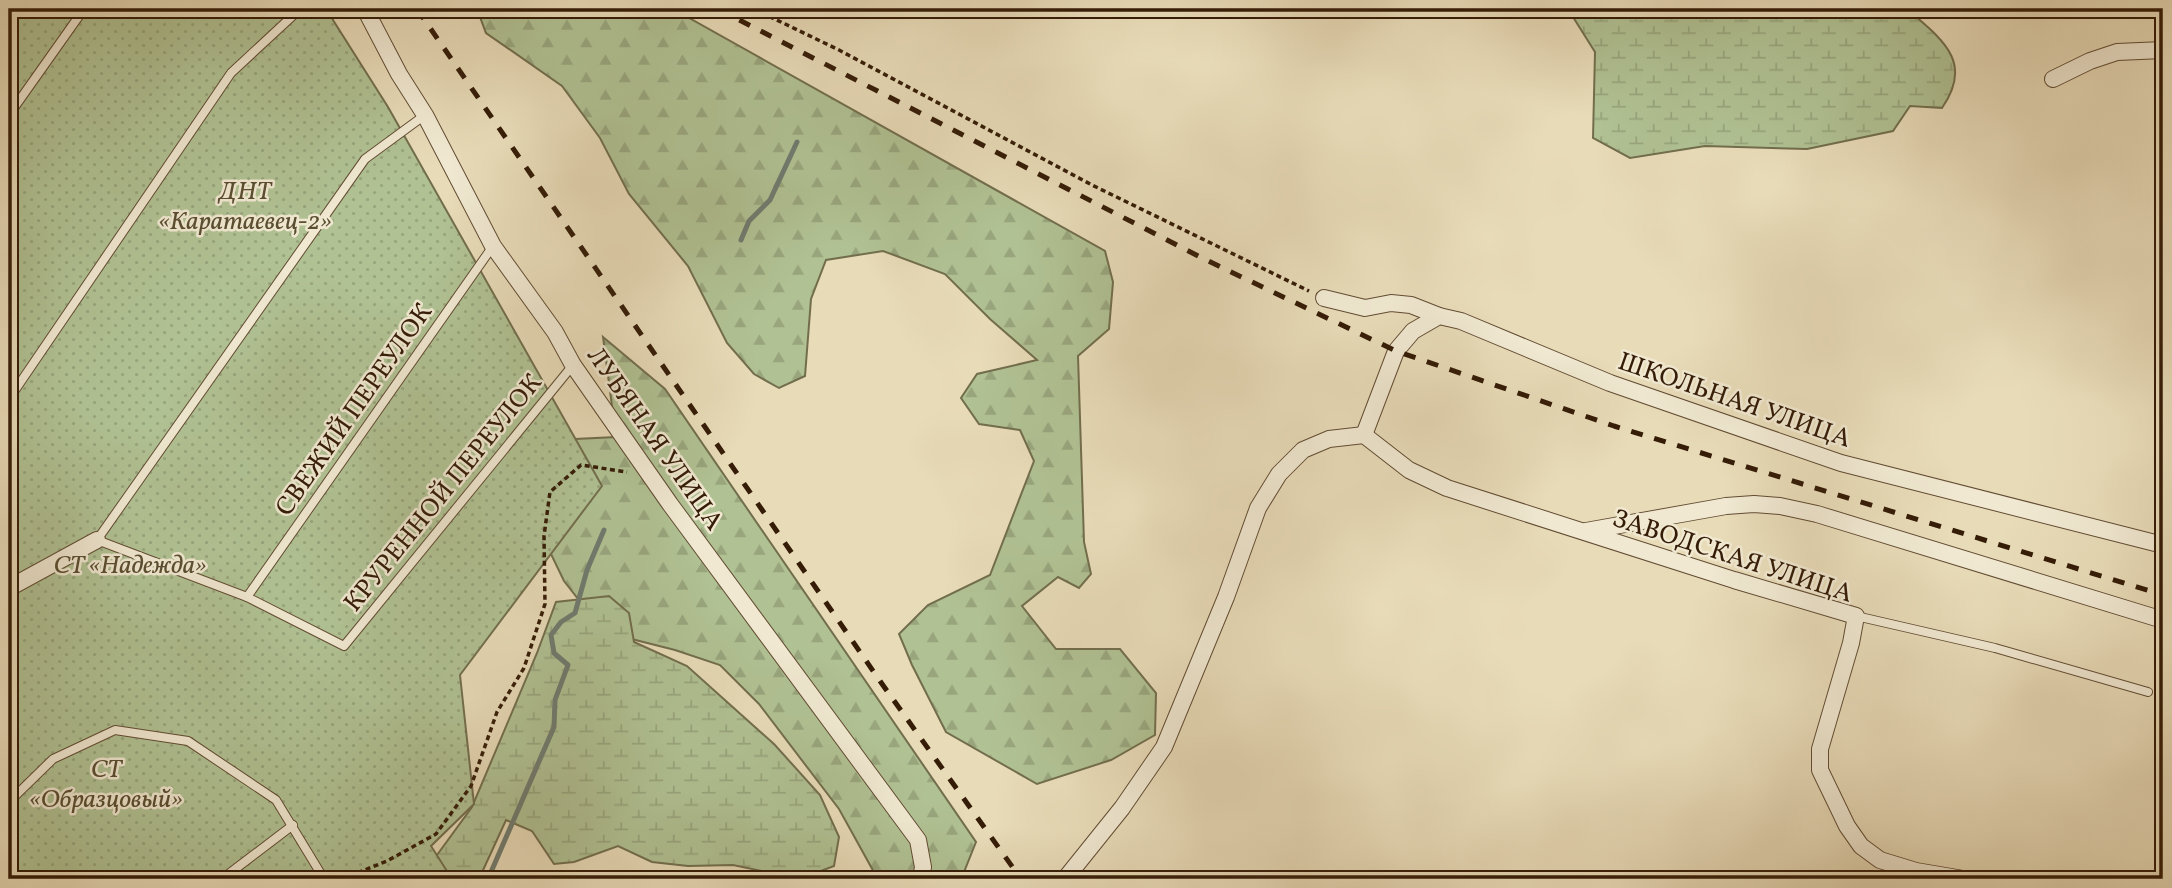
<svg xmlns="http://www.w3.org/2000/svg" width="2172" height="888" font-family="Vollkorn,serif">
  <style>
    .forest { fill: url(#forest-firs); stroke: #726e4d; stroke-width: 2 }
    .wetland { fill: url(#wetland-marsh); stroke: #726e4d; stroke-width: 2 }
    .park { fill: url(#park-dots); stroke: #726e4d; stroke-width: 2 }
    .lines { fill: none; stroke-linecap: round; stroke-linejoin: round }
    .stream { stroke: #707b6f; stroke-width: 5 }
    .lane-casing { stroke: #624c33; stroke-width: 10 }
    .street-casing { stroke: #624c33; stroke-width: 18 }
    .path { stroke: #351c07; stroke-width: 3.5; stroke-dasharray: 5 3.5; stroke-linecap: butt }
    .lane { stroke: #f0e8d1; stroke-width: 8 }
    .street { stroke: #f0e8d1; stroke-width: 16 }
    .rail { stroke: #351c07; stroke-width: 5; stroke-dasharray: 12 12; stroke-linecap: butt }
    .labels { text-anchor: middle; stroke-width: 5; stroke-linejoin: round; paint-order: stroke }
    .park-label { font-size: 26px; font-style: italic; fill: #5a4e31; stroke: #f0e8d1 }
    .street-label { font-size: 26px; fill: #351c07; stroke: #f0e8d1 }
  </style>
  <defs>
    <pattern id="forest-firs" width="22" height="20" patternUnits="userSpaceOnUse" patternTransform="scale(1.75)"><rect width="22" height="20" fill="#b0c193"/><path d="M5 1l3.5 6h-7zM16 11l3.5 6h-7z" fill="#98a57d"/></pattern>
    <pattern id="wetland-marsh" width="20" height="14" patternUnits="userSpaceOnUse" patternTransform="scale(1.75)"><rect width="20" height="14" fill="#b0c193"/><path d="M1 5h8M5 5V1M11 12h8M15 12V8" fill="none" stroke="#98a57d"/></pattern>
    <pattern id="park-dots" width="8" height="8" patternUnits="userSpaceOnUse" patternTransform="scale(1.75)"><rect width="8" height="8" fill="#b0c193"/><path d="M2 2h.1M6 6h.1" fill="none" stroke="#98a57d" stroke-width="1.8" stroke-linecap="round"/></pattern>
  </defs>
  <rect width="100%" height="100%" fill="#e8dbb8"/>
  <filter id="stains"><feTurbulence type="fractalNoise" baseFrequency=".00286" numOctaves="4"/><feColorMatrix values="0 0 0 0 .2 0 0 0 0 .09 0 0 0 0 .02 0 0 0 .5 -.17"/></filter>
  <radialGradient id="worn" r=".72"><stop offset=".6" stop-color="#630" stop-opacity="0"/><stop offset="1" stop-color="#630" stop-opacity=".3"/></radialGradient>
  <g class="forest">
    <path d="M477,9H673L1105,251L1113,282L1109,329L1078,356L1084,542L1091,574L1079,588L1058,577L1022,606L1056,649H1120L1156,693L1155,735L1111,760L1037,784L946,732L912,665L899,634L928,605L990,575L1034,461L1020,430L979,424L961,398L977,374L1037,360L990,319L945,274L883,251L826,260L811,299L805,376L779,388L754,374L727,343L688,266L629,194L600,138L562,86L486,33Z"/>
    <path d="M603,337L665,389L976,842L964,872L897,879L875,874L839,809L759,704L720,665L675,650L604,632L564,581L536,523L534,441L616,437Z"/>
  </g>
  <g class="wetland">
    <path d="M1568,9H1907C1940,38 1975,61 1942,108L1910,106L1893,131L1807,149L1705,146L1630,158L1593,138L1595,52Z"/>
    <path d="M609,596L629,613L634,642L687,666L774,744L820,795L839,837L834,866L800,879L733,865L688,866L652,862L618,846L574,862L554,864L532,831L506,820L479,879H405L401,871L437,855L472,807L537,653L556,602Z"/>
  </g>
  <path class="park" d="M9,9H326L388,107L602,486L460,675L474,804L431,846L452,879H9Z"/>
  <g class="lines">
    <g class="stream">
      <path d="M741,240L749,221L770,200L797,142"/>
      <path d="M488,879L554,727L555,700L568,665L554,653L551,635L561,622L575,613L587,570L604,530"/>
    </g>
    <g class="lane-casing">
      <g id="lane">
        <path d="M9,115L84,9"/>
        <path d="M425,115L365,159L97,540L247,597L344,646L573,365"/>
        <path d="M9,399L231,73L300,9"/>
        <path d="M247,597L493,246"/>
        <path d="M1856,616L1995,648L2148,692"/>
        <path d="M9,802L53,759L115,730L188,741L276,800L324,879"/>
        <path d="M222,879L293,825"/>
      </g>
    </g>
    <g class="street-casing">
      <g id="street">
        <path d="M365,9L399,74L425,115L493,246L555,332L573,365L670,504L918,840L923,867L921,879"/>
        <path d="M2053,79L2090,61L2117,52L2163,50"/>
        <path d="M1324,298L1365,308L1391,303L1411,305L1439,316"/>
        <path d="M1364,435L1396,351L1413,331L1439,316L1461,321L1610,383L1841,463L2163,545"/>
        <path d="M1364,435L1409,470L1447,488L1734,580L1856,616L1851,643L1820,749V770L1847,826L1861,846L1880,860L1916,871L1963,879"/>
        <path d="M1586,531L1726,506L1754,504L1780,506L1817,514L2163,620"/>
        <path d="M9,588L97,540"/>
        <path d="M1065,879L1122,808L1164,747L1226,597L1258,508L1279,474L1303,450L1329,439L1364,435"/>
      </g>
    </g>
    <g class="path">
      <path d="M754,9L839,50L1092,185L1309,291"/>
      <path d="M342,879L387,861L436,834L471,786L497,712L524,668L545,604L544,536L550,492L581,465L627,472"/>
    </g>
    <use href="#lane" class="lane"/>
    <use href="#street" class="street"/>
    <g class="rail">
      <path d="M417,9L880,681L1021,879"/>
      <path d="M718,9L1202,258L1396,351L1614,426L2163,595"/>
    </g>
  </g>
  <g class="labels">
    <g class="park-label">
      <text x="245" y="199">ДНТ<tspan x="245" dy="30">«Каратаевец-2»</tspan></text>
      <text x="130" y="573">СТ «Надежда»</text>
      <text x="106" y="777">СТ<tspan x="106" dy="30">«Образцовый»</tspan></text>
    </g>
    <g class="street-label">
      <text transform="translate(1735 399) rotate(19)" y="9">ШКОЛЬНАЯ УЛИЦА</text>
      <text transform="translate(353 409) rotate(-55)" y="9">СВЕЖИЙ ПЕРЕУЛОК</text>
      <text transform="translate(656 438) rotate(55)" y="9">ЛУБЯНАЯ УЛИЦА</text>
      <text transform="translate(442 492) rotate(-51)" y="9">КРУРЕННОЙ ПЕРЕУЛОК</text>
      <text transform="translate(1733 555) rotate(18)" y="9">ЗАВОДСКАЯ УЛИЦА</text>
    </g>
  </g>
  <rect width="2172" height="888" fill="none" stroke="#e8dbb8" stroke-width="35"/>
  <rect x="10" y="10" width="2151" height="867" fill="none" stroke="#351c07" stroke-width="3.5"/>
  <rect x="18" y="18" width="2137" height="853" fill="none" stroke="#351c07" stroke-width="2"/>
  <rect width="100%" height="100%" filter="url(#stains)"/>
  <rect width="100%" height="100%" fill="url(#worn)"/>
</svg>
